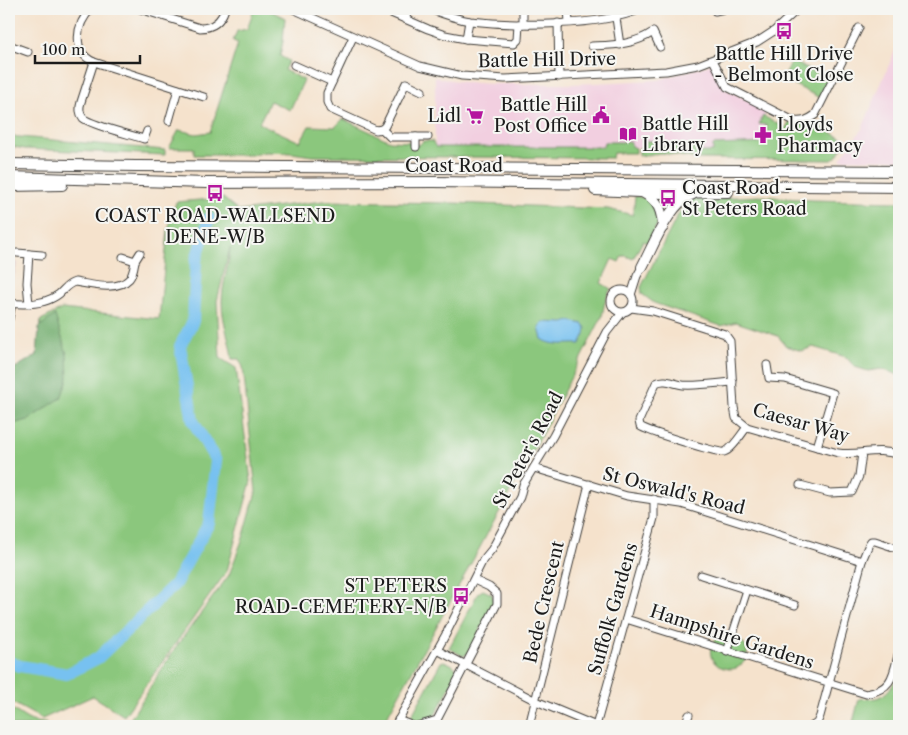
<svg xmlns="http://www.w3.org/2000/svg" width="908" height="735" font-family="'Libre Caslon Text',serif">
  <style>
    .built { fill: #f2cfe0 }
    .industrial { fill: #cfbdcf }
    .green { fill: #8bc77d; stroke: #54724c }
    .forest { fill: #70ac6c; stroke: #466444 }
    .water { fill: #77c1f0; stroke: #4a6e86 }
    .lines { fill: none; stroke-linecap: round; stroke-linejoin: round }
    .river { stroke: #77c1f0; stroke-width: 12 }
    .minor-casing { stroke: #3d3a36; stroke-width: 9 }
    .highway-casing { stroke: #3d3a36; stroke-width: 12 }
    .minor { stroke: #fff; stroke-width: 7 }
    .highway { stroke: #fff; stroke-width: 10 }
    .labels { text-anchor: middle; stroke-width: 4; stroke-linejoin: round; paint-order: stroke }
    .poi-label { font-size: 18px; fill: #1c1c1c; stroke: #f6f6f2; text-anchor: end }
    .street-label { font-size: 18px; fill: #1c1c1c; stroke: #f6f6f2 }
  </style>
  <rect width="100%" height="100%" fill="#f6f6f2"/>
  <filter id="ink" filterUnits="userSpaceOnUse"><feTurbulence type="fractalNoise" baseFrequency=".02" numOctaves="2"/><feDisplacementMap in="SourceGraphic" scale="10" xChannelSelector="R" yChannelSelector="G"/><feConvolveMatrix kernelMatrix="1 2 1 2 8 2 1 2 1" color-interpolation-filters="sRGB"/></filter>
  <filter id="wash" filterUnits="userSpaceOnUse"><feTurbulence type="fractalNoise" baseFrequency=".0096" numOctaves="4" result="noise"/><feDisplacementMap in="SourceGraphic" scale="20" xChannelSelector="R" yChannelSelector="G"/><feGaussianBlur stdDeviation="1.12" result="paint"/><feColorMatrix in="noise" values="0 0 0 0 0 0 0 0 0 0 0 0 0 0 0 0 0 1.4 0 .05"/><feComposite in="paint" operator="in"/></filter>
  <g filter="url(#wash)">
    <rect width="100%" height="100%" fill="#f5e2cc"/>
    <g class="built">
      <path d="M899,41V160L840,159L862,129Z"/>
      <path d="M713,64L725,89L765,109L766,147L697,155V147H435V77L462,82L492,84H573L658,80Z"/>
    </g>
    <path class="industrial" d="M9,260L17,263L9,296Z"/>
    <g class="green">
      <path d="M254,9H267L285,18L283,41L280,56L289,61L284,70L304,80L290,110L270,101L259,123L300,142L309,126L335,127L343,119L390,141L410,142L413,145H419L423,141H432L436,147H603L604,142H631V146L636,148V153H613L612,158L312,156L292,153L265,152L251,155H194V148H169L179,130L196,134L210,132L238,43L233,41L237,31L247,29Z"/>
      <path d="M792,61L829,80L820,98L783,79Z"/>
      <path d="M763,116L786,128L789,122L799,125L811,122L842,138L844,144L836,157L832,160L699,159L661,153L639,156V148L643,146L642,141H661L662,146L695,148V152H713V145L766,143V125L759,124Z"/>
      <path d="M9,136L165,150V155L25,149L9,146Z"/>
      <path d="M635,196C654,199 654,203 659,221L647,243L643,241L633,259L626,256H622L619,262L612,259L601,283L611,289C605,297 604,307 602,317L542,434L382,726H126L173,651L229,575L244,535L256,492L243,367L239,359H232C230,339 222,322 222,302C222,284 229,266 230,248L217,301L220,358L236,368L251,481L227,571L124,716L93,696L42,719L9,701V368H15L37,355L41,320L62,309L159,319L168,230L176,202L223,198L239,211L324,201L452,203L608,209L633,215Z"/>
      <path d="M761,196L813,200L899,202V376L896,374L881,369L868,371L855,367L846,357L813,347L802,351L786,346L778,336L736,322L721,326L654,303L642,294L641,287L679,213L691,199Z"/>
      <path d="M659,197L679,198L667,216L664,206L659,198Z"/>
      <path d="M483,590L492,594L494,601L469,653L463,656L449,648L478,593Z"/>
      <path d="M729,634C743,638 755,653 741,665C738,668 734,669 730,669C705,668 703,637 729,634Z"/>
      <path d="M444,661L451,664L457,669V674L434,717L418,723L413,722L411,717L441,662Z"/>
      <path d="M899,669V726H852L859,699C864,698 871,699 876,698C888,696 897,680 899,669Z"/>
      <path d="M9,708C23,714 29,725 46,722L44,726H9Z"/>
    </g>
    <path class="forest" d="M55,315L67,354L68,379L61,398L28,420L9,425V368H15L37,355L39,327Z"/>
    <path class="water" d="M570,321L583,324L586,328L585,334L580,344C568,343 553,347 542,339L539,328L543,322L564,323Z"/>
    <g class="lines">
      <path class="river" d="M9,662L20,666L67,674L98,658L175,584L209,523L216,461L193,421L180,346L193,321L196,260L209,218"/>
    </g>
  </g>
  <g filter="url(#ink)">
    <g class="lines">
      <g class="minor-casing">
        <g id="minor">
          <path d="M91,9C76,24 71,52 94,62L204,97"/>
          <path d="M140,9L200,28C213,28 221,21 225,9"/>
          <path d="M293,9L420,66L462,76L505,79L666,71L698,65L757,42L774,31L798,9"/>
          <path d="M382,9L428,29L445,35L466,39L514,43L518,39L519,24"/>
          <path d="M430,9C443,14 457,19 470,21C516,26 600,27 641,9"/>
          <path d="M523,9V24"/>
          <path d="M568,9L569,22"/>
          <path d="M714,9L715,11L724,9"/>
          <path d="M616,18L620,45"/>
          <path d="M405,19L409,9"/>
          <path d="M558,23L559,77"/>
          <path d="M353,37L327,93V102L330,109L376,130L382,129L390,137H428"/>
          <path d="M466,39L469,21"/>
          <path d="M9,45L28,52"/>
          <path d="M592,46C613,45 634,45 653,32L660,47"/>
          <path d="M713,60L727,87L794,121C803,122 808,120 815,115L859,28"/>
          <path d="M94,62L81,102C79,108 79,113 83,118C90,125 132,135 144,139L147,131"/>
          <path d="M294,65L332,82"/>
          <path d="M169,121L178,89"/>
          <path d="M382,129L385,126L406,83L422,91"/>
          <path d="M416,137V147"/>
          <path d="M17,253L42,255"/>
          <path d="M123,257L135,261L140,253"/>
          <circle cx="622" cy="301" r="11"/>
          <path d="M631,295L637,276L642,267"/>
          <path d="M9,303C26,305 45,305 59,294C65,289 67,284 75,282C89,284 117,292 129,279C133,275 134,267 135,261"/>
          <path d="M29,304L27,283L29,254"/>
          <path d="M631,308L653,311L725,334L730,341L734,407L736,418L747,427L838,453C862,456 875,447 899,455"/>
          <path d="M9,319L12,303"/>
          <path d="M767,365L769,378L785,379L833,393L817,447"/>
          <path d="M733,382C717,383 700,386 683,385C674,384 665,378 656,383L639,421L640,426C646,431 720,454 724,452C732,450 742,433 747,427"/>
          <path d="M534,468L627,496L681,504L862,561"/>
          <path d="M800,485L830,493L852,492L859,476L862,453"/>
          <path d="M701,575L795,605"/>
          <path d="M626,619L866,694C893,689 893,675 899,651"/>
          <path d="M437,650L536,701L596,726"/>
          <path d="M727,652L747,590"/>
          <path d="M398,720L413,726"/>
          <path d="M395,726L446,634L483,560L492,549L520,497L523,485L553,436L607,332L622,313"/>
          <path d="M417,726L437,720L497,604V594L489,587L474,580"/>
          <path d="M529,726L589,484"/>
          <path d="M596,726L654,518V499"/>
          <path d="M684,726L689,715"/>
          <path d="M812,726L817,723L820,716L862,561L869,544L871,541H875L899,549"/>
        </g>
      </g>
      <g class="highway-casing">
        <g id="highway">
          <path d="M9,164L136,166L899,171"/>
          <path d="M9,177L206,183L434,182L899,187"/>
          <path d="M9,186L62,185"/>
          <path d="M595,190L662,193L728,192"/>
          <path d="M644,193C659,201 662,211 663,227"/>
          <path d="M642,267C654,245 669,202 693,194"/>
        </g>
      </g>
      <use href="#minor" class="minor"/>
      <use href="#highway" class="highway"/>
    </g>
  </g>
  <defs>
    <g id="bus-bare" transform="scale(1.35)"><path d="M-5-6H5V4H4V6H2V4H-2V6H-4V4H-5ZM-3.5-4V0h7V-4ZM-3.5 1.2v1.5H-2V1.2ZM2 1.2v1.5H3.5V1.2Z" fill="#b5179e" stroke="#f6f6f2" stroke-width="2.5" paint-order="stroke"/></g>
    <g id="civic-bare" transform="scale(1.35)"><path d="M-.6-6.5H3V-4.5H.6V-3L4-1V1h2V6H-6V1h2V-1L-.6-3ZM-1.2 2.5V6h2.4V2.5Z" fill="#b5179e" stroke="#f6f6f2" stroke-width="2.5" paint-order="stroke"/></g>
    <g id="supermarket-bare" transform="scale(1.35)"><path d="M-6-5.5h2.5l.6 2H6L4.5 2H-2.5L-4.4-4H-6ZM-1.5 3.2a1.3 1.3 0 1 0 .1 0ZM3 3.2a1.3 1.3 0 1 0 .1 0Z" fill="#b5179e" stroke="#f6f6f2" stroke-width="2.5" paint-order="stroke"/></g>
    <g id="library-bare" transform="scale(1.35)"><path d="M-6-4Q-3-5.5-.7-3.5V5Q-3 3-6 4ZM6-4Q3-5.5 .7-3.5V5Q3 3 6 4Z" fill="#b5179e" stroke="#f6f6f2" stroke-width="2.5" paint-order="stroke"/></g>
    <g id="pharmacy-bare" transform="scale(1.35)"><path d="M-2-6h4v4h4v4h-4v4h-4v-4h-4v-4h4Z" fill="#b5179e" stroke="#f6f6f2" stroke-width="2.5" paint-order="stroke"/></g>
  </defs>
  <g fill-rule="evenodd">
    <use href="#bus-bare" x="784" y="31"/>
    <use href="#civic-bare" x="601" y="115"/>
    <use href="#supermarket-bare" x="475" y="116"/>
    <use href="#library-bare" x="628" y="134"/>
    <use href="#pharmacy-bare" x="763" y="135"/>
    <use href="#bus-bare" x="215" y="193"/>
    <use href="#bus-bare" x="668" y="198"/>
    <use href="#bus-bare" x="461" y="596"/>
  </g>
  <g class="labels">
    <g class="poi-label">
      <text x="784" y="60" text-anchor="middle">Battle Hill Drive<tspan x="784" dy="21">- Belmont Close</tspan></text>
      <text x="587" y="111">Battle Hill<tspan x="587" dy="21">Post Office</tspan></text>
      <text x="461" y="122">Lidl</text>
      <text x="642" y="130" text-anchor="start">Battle Hill<tspan x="642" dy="21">Library</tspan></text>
      <text x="777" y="131" text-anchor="start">Lloyds<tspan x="777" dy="21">Pharmacy</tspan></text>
      <text x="682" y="194" text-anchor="start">Coast Road -<tspan x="682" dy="21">St Peters Road</tspan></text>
      <text x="215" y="222" text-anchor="middle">COAST ROAD-WALLSEND<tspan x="215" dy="21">DENE-W/B</tspan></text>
      <text x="447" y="592">ST PETERS<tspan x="447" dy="21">ROAD-CEMETERY-N/B</tspan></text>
    </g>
    <g class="street-label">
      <text transform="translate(547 60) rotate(-1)" y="6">Battle Hill Drive</text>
      <text x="454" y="172">Coast Road</text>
      <text transform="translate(801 423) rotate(16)" y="6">Caesar Way</text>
      <text transform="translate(528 450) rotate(-62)" y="6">St Peter's Road</text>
      <text transform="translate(674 491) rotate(14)" y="6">St Oswald's Road</text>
      <text transform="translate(544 602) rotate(-77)" y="6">Bede Crescent</text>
      <text transform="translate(613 609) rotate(-74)" y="6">Suffolk Gardens</text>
      <text transform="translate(732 637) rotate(18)" y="6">Hampshire Gardens</text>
    </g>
  </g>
  <rect width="908" height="735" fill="none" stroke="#f6f6f2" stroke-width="30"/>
  <path d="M35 55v8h105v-8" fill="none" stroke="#1c1c1c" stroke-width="2.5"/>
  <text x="42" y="55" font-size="15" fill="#1c1c1c" stroke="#f6f6f2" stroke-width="4" paint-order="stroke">100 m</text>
</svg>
